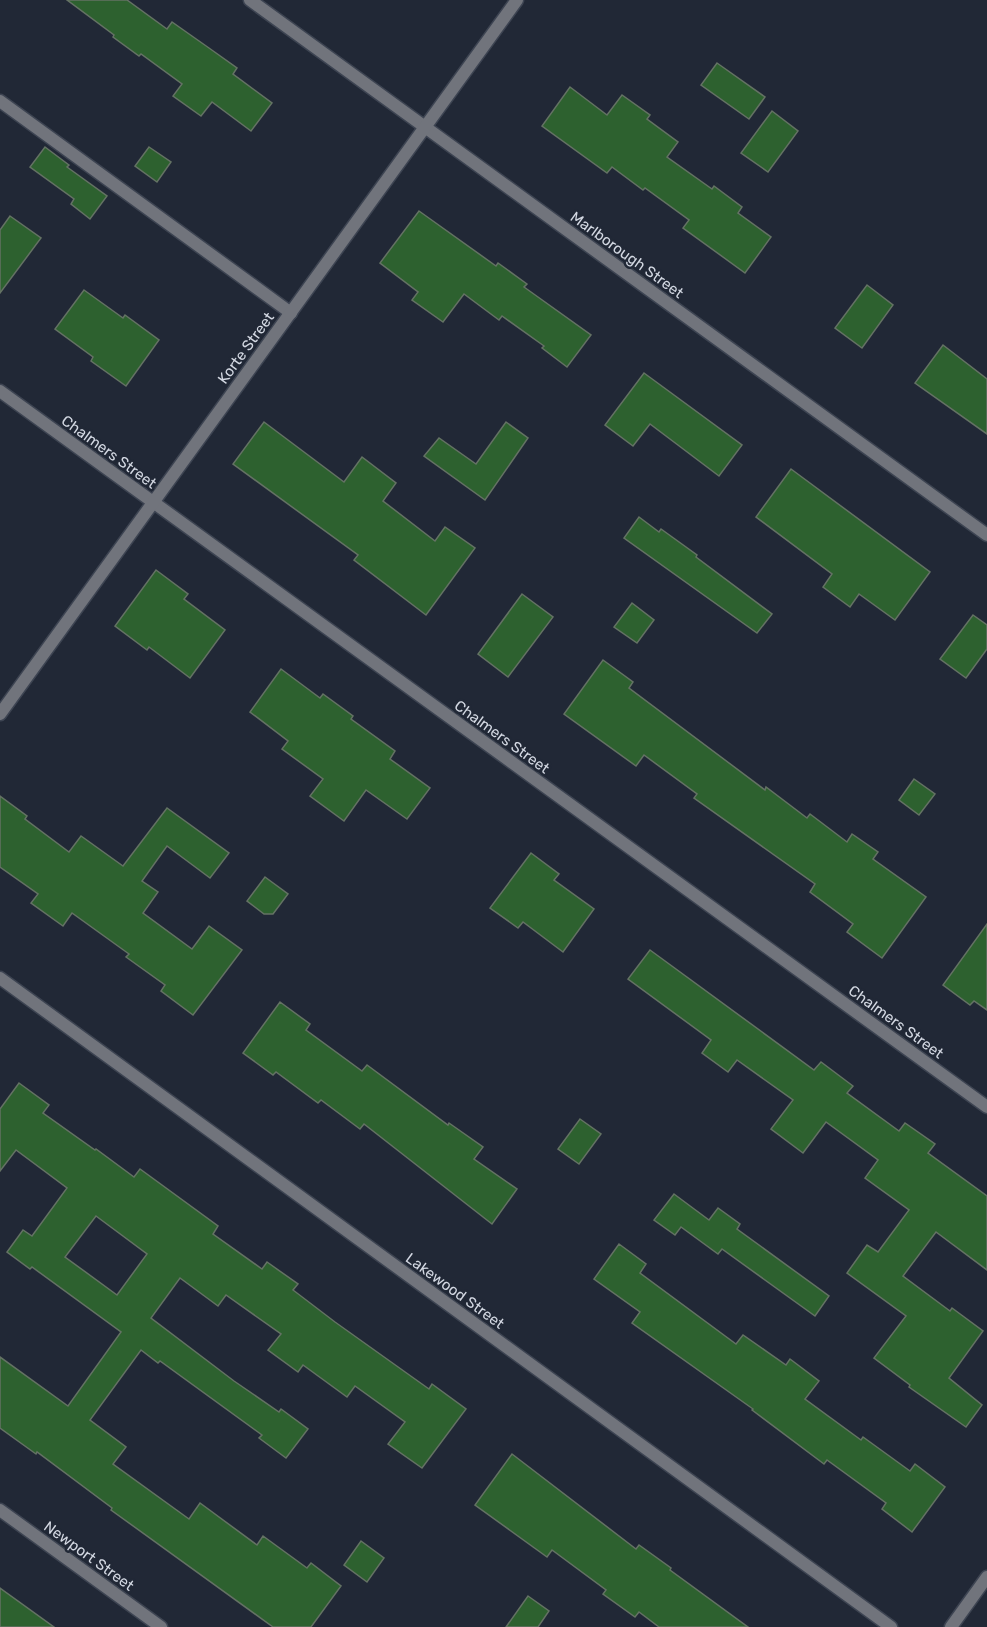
<svg xmlns="http://www.w3.org/2000/svg" width="987" height="1627" font-family="Rubik,sans-serif">
  <style>
    .building { fill: #2d612f; stroke: #647264; stroke-width: 1.5; fill-rule: evenodd }
    .lines { fill: none; stroke-linecap: round; stroke-linejoin: round }
    .service-casing { stroke: #3d4452; stroke-width: 15 }
    .minor-casing { stroke: #3d4452; stroke-width: 15 }
    .service { stroke: #71747c; stroke-width: 12 }
    .minor { stroke: #71747c; stroke-width: 12 }
    .labels { text-anchor: middle; stroke-width: 5; stroke-linejoin: round; paint-order: stroke }
    .street-label { font-size: 15px; fill: #d3d8e2; stroke: #212836 }
  </style>
  <rect width="100%" height="100%" fill="#212836"/>
  <g class="building">
    <path d="M67,0H127L167,29L172,22L209,48L237,68L233,74L272,103L251,131L212,102L201,116L173,96L182,84L141,54L139,56L113,37L114,35Z"/>
    <path d="M717,63L765,97L749,119L701,85Z"/>
    <path d="M570,87L607,115L622,95L650,115L647,119L678,142L667,157L712,189L714,186L742,207L738,213L771,237L745,273L683,228L689,220L645,188L643,190L612,167L607,173L542,126Z"/>
    <path d="M772,111L798,131L768,172L741,153Z"/>
    <path d="M45,147L69,165L67,167L107,196L90,219L71,204L74,199L30,167Z"/>
    <path d="M149,147L171,162L157,182L135,166Z"/>
    <path d="M419,211L496,266L498,263L527,284L524,287L591,335L567,367L542,348L544,346L502,316L499,320L464,294L443,322L412,300L418,292L380,263Z"/>
    <path d="M10,216L41,238L0,293V230Z"/>
    <path d="M867,285L893,305L862,348L835,328Z"/>
    <path d="M84,290L123,318L125,315L159,340L126,386L91,361L93,357L55,329Z"/>
    <path d="M943,345L987,379V434L915,383Z"/>
    <path d="M644,373L742,445L719,476L650,424L633,446L605,425Z"/>
    <path d="M264,422L344,482L362,457L396,483L383,501L435,541L445,527L475,548L426,615L354,560L358,555L233,464Z"/>
    <path d="M506,422L528,438L485,500L424,456L439,438L476,464Z"/>
    <path d="M791,469L930,572L895,620L859,594L850,607L823,587L832,574L756,517Z"/>
    <path d="M639,517L659,532L661,529L697,555L696,557L772,614L757,633L624,538Z"/>
    <path d="M156,570L188,594L184,599L225,630L190,678L149,647L147,650L115,626Z"/>
    <path d="M522,594L553,617L508,677L478,654Z"/>
    <path d="M632,603L654,620L637,643L614,627Z"/>
    <path d="M973,615L987,625V649L966,678L940,659Z"/>
    <path d="M603,660L633,682L629,688L765,790L766,787L807,818L810,814L847,842L852,834L878,852L873,859L926,897L882,958L847,932L853,924L810,892L815,884L694,798L697,794L644,755L636,766L564,714Z"/>
    <path d="M281,669L320,698L323,694L353,716L351,719L395,751L390,759L430,788L407,819L366,790L344,821L310,796L323,779L282,749L288,741L250,712Z"/>
    <path d="M914,779L935,794L919,815L899,800Z"/>
    <path d="M0,796L27,816L25,819L69,852L81,836L123,866L167,808L229,853L210,878L167,846L142,881L158,892L143,913L192,949L209,926L242,950L193,1015L161,991L165,985L126,957L129,954L72,913L63,926L31,903L38,894L0,867Z"/>
    <path d="M531,853L559,874L554,880L594,909L563,952L523,922L518,928L490,908Z"/>
    <path d="M265,877L288,894L273,914H264L247,901Z"/>
    <path d="M987,924V1010L974,1001L970,1005L943,985Z"/>
    <path d="M650,950L814,1070L821,1062L853,1086L847,1093L899,1131L905,1123L935,1144L928,1153L987,1196V1270L936,1232L903,1276L950,1311L952,1308L983,1331L949,1378L982,1405L966,1427L909,1387L910,1385L874,1358L906,1316L847,1273L867,1245L878,1252L909,1210L865,1178L878,1160L826,1122L803,1153L771,1129L793,1100L737,1060L728,1072L702,1053L711,1040L628,979Z"/>
    <path d="M280,1002L310,1024L306,1030L362,1071L367,1065L448,1125L449,1123L483,1147L474,1159L517,1189L492,1224L364,1124L360,1129L321,1100L318,1103L276,1072L273,1075L243,1053Z"/>
    <path d="M19,1083L49,1105L43,1113L95,1150L96,1149L134,1177L140,1169L218,1226L213,1234L262,1269L267,1262L298,1284L293,1290L335,1322L429,1389L432,1384L466,1409L422,1468L388,1444L405,1422L355,1386L347,1397L303,1365L298,1372L268,1350L281,1334L226,1295L218,1306L180,1278L151,1318L234,1381L279,1412L281,1409L308,1429L286,1458L259,1438L262,1435L160,1361L158,1363L141,1350L90,1420L126,1447L113,1464L189,1519L200,1503L257,1545L263,1536L307,1568L311,1563L341,1586L311,1627H273L111,1510L112,1508L37,1452L36,1454L0,1428V1357L68,1406L121,1332L32,1267L30,1269L7,1252L23,1230L32,1236L67,1188L16,1150L0,1171V1109ZM96,1216L147,1254L117,1295L65,1257Z"/>
    <path d="M580,1119L601,1134L579,1164L558,1149Z"/>
    <path d="M674,1194L709,1220L718,1208L740,1224L737,1229L829,1296L815,1316L722,1249L718,1254L681,1227L675,1235L654,1220Z"/>
    <path d="M619,1244L646,1264L640,1273L736,1344L743,1335L786,1365L790,1359L819,1381L805,1399L861,1440L863,1437L910,1471L915,1464L945,1487L912,1532L882,1509L886,1503L827,1460L824,1464L752,1410L753,1409L632,1323L640,1312L594,1279Z"/>
    <path d="M512,1454L636,1549L639,1545L671,1568L670,1570L748,1627H659L639,1612L635,1617L603,1594L606,1590L552,1550L547,1557L475,1505Z"/>
    <path d="M361,1541L384,1558L367,1582L344,1565Z"/>
    <path d="M0,1588L54,1627H0Z"/>
    <path d="M528,1596L549,1611L538,1627H506Z"/>
  </g>
  <g class="lines">
    <g class="service-casing">
      <path id="service" d="M0,101L291,313"/>
    </g>
    <g class="minor-casing">
      <g id="minor">
        <path d="M250,0L987,535"/>
        <path d="M0,391L987,1107"/>
        <path d="M0,714L517,0"/>
        <path d="M0,978L891,1627"/>
        <path d="M0,1510L161,1627"/>
        <path d="M951,1627L987,1577"/>
      </g>
    </g>
    <use href="#service" class="service"/>
    <use href="#minor" class="minor"/>
  </g>
  <g class="labels">
    <g class="street-label">
      <text transform="translate(627 255) rotate(36)" y="5">Marlborough Street</text>
      <text transform="translate(246 348) rotate(-54)" y="5">Korte Street</text>
      <text transform="translate(109 452) rotate(36)" y="5">Chalmers Street</text>
      <text transform="translate(502 737) rotate(36)" y="5">Chalmers Street</text>
      <text transform="translate(896 1022) rotate(36)" y="5">Chalmers Street</text>
      <text transform="translate(455 1291) rotate(36)" y="5">Lakewood Street</text>
      <text transform="translate(89 1556) rotate(36)" y="5">Newport Street</text>
    </g>
  </g>
</svg>
